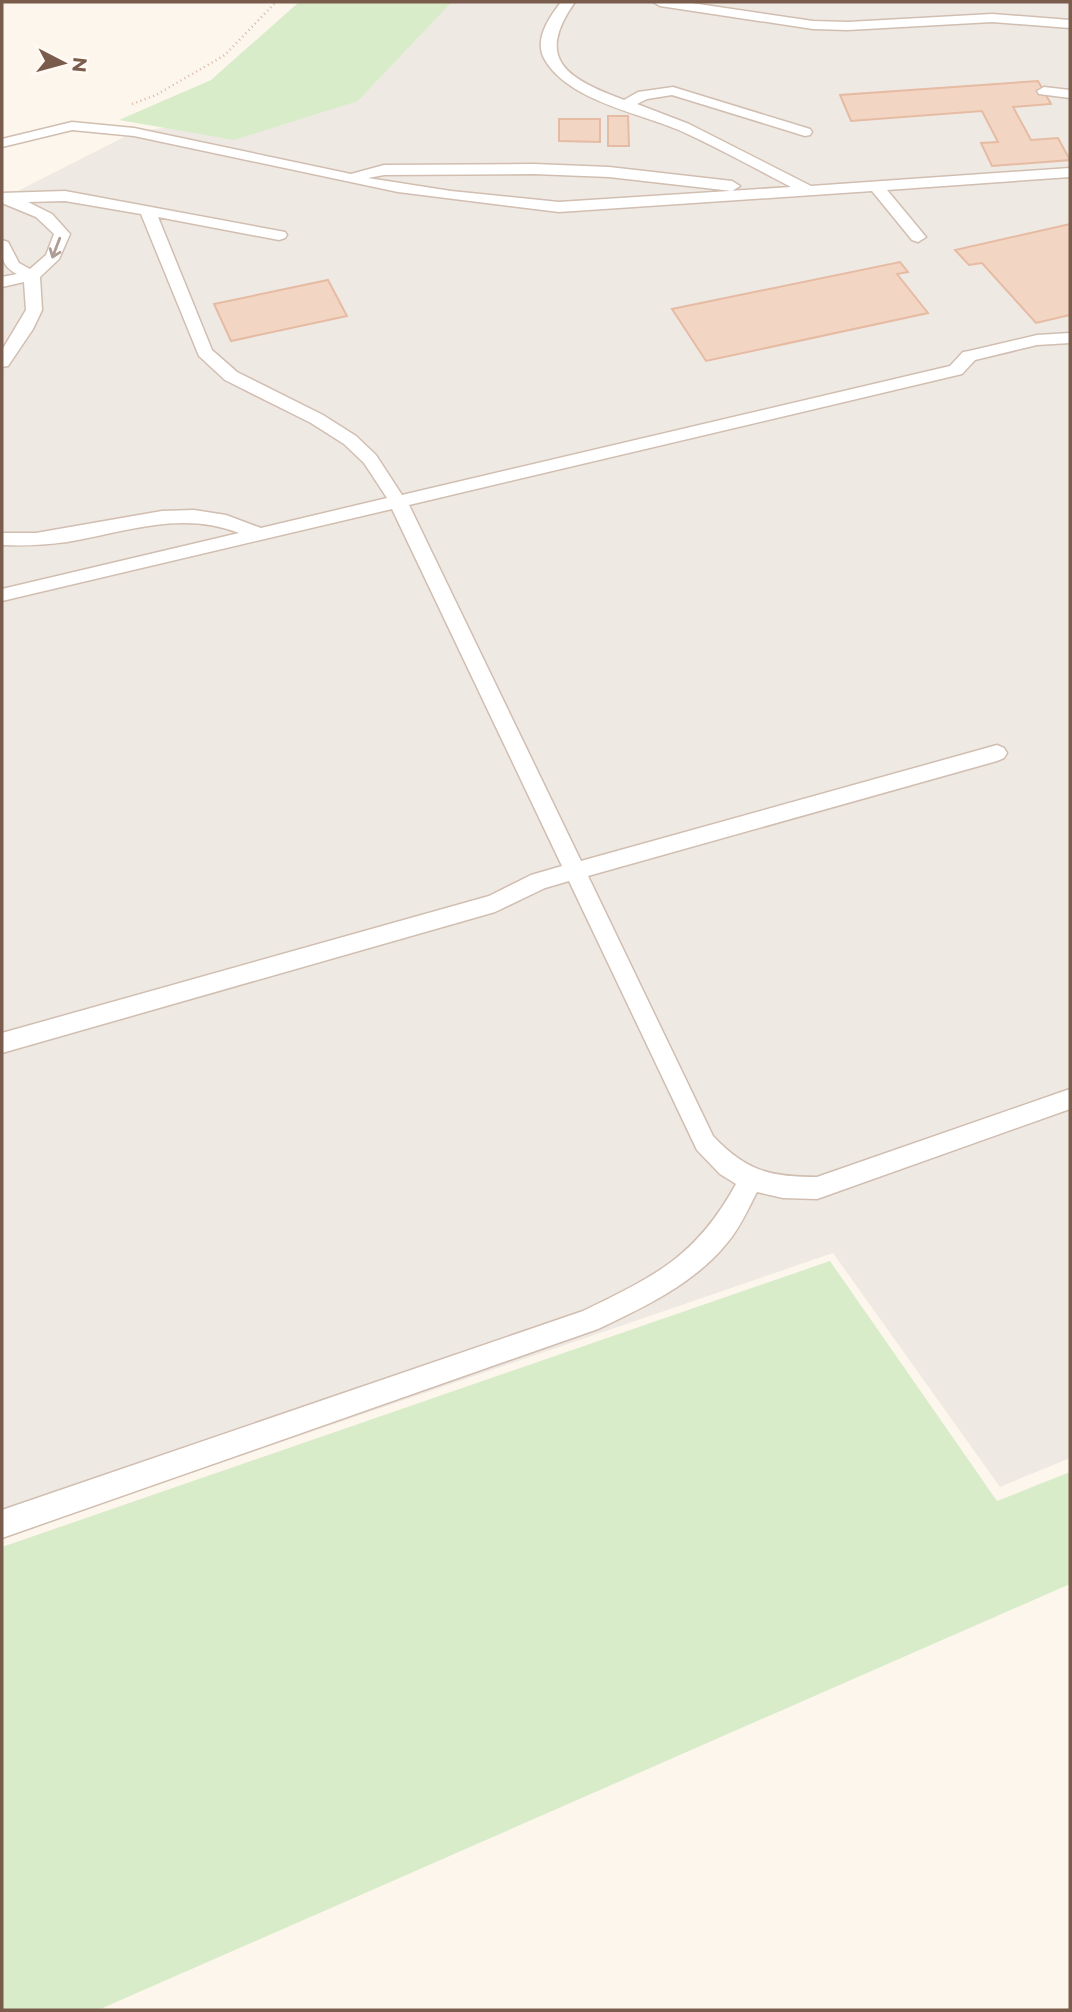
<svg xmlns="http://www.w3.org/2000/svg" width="1072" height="2012" font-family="Montserrat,sans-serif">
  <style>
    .industrial { fill: #efe9e4 }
    .green { fill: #d8ecc9 }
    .building { fill: #f3d5c3; stroke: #e6bba3; stroke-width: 2 }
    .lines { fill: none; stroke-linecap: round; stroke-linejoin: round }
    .service-casing { stroke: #d1beb0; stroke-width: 3 }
    .path { stroke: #d9b8a5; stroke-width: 2.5; stroke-dasharray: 1 3.5; stroke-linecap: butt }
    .service { fill: #fff; fill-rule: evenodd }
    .oneway { stroke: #af9d94 }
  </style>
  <rect width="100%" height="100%" fill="#fdf6ec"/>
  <path class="industrial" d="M452,2H1070V1458L1000,1487L833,1253L2,1538V199L134,132L358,101Z"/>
  <g class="green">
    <path d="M299,2H452L358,101L234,140L119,120L211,80Z"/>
    <path d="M830,1261L997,1501L1070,1472V1584L98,2010H2V1547Z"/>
  </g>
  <g class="building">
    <path d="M1038,81L1051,104L1013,107L1031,140L1058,138L1070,160L992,166L981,143L998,142L982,111L851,121L840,95Z"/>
    <path d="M608,116H628L629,146H608Z"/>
    <path d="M559,119H600V142L559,141Z"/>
    <path d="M1070,224V315L1036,323L982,263L969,265L955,250Z"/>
    <path d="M900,262L908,272L897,274L928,313L706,361L672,309Z"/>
    <path d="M328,280L347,316L231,341L214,304Z"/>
  </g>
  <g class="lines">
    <g class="service-casing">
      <g id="service">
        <path d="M561,2H575C533,61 569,79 624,100L638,92L673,87L810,129L812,132L810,135L805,136L672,95L647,99L637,104L689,124L811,186L1070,168V177L887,190L926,237L918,242L912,240L872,191L559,212L398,192L134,136L72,130L2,147V139L72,122L134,128L351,174L384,165L534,164L609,167L732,181L740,186L732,191L609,177L534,174L384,175L368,178L451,191L559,202L791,187C755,168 718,148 681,131C640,113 569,101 545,60C533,40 549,18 561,2Z"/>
        <path d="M653,2H685L813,21L848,22L992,14L1070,20V28L992,22L848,30L813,29L660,6Z"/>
        <path d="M1044,87L1070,90V98L1039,94L1037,91Z"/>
        <path d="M65,191L285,232L287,235L285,238L279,240L158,217L212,350L237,372L323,415L356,436L376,455L402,495L950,366L963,352L969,351L1037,335L1070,333V343L1037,345L975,360L962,374L409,505L581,861L997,745L1004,748L1007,753L1004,758L997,761L588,876L713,1136C746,1171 770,1177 817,1177L1070,1089V1109L817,1199L783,1198L757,1192C748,1209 740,1228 727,1243C694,1284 644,1307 598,1329L2,1538V1510L583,1311C655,1276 696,1257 736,1184L720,1174L697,1150L569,881L545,888L495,912L2,1053V1033L489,896L531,875L562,866L392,509L2,601V589L239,533C182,510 125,532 67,542C45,545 24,546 2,545V533H36L162,511L194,510L226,515L261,528L387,498L364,463L344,444L311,423L225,380L199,356L141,214L65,201L28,202L52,214L70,234L59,259L40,277L42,310L33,329L8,366L2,367V350L26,310L24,282L2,287V277L17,274C1,266 2,257 2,240L8,242L19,263L30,269L46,255L54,234L36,217L2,203V193Z"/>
      </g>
    </g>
    <path class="path" d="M132,104L156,95L225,55L276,2"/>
    <use href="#service" class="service"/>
  </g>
  <defs><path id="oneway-shaft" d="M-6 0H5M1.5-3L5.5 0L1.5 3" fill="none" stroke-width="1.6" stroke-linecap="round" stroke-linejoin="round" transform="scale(1.75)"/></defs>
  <use class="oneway" href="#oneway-shaft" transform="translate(56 248) rotate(111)"/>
  <rect width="1072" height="2012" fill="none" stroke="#7a5c4d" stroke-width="7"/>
  <g transform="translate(63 63) rotate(96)" stroke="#fffaf3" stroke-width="5" paint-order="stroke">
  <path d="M0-5L12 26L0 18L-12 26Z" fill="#7a5c4d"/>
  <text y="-10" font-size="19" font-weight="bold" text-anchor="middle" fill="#7a5c4d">N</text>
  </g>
</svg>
